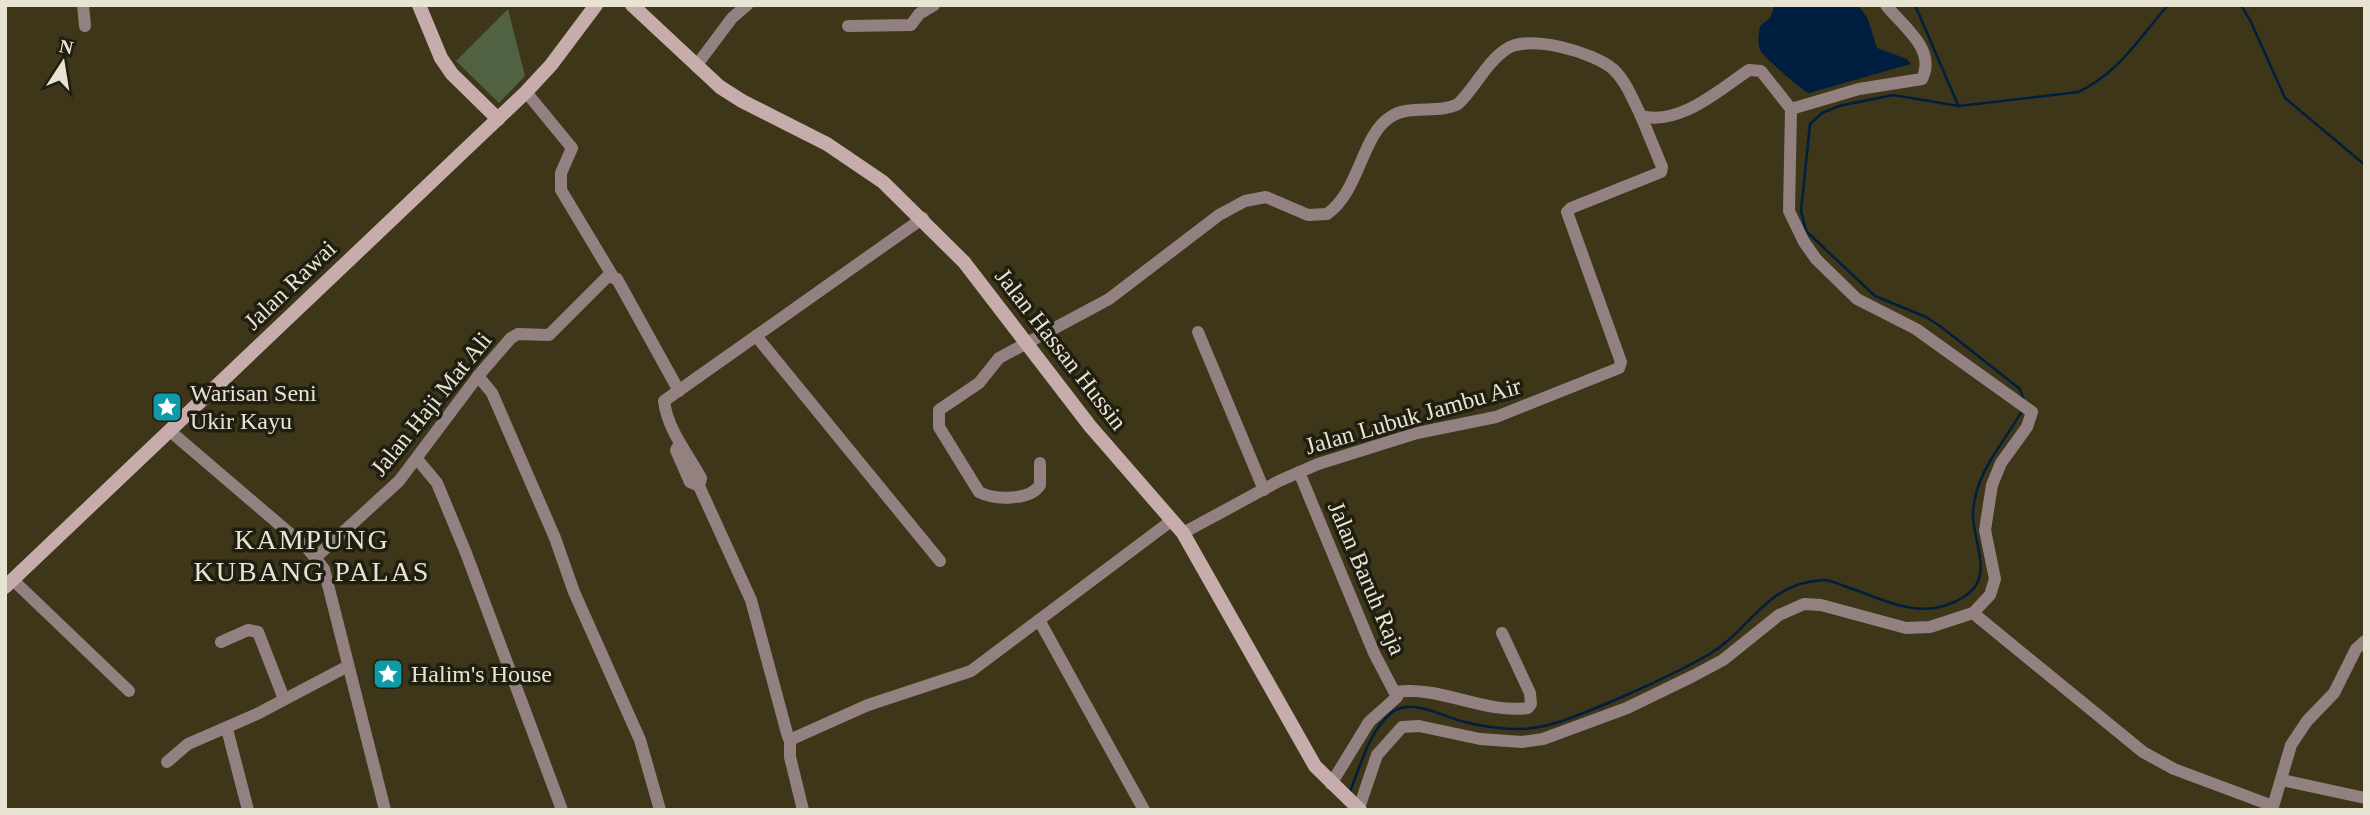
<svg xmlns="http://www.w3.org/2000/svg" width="2370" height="815" font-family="'Times New Roman',serif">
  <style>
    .green { fill: #516242 }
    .water { fill: #001e3f }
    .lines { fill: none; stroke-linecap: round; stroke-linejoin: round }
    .stream { stroke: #001e3f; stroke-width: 2.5 }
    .street { stroke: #928180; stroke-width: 12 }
    .secondary { stroke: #c6acaa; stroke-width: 14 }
    .labels { text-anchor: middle; stroke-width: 7; stroke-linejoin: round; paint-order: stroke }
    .street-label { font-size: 24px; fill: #e8e4d3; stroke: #201d11 }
    .poi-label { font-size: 24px; fill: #e8e4d3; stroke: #201d11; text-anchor: start }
    .quarter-label { font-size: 28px; letter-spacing: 2px; fill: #e8e4d3; stroke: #201d11 }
  </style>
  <rect width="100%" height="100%" fill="#3d3619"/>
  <path class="green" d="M508,9L525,76L499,103L456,61Z"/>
  <path class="water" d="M1775,5H1858L1868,19L1877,48L1907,59L1911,64L1809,93C1802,91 1767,59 1762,53C1756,45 1759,34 1760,26L1770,18Z"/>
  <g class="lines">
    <g class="stream">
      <path d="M1915,5L1958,105"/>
      <path d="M2241,5L2250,20L2285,98L2365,165"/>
      <path d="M2024,401L2020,389L1940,326L1926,317L1875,296L1806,231L1801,211L1810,124L1822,113L1839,106L1893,95L1959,106L2078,92C2118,74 2140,37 2168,5"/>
      <path d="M1349,794C1360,768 1368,733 1390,714C1410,696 1443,717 1465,722C1480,726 1496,728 1512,729C1534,730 1553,725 1573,717C1613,702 1671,676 1708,655C1751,630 1766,582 1824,580C1831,580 1838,584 1844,586C1884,599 1924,624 1965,596C1995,576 1973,544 1973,514C1974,474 2003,444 2022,411"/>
    </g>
    <g class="street">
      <path d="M83,5L85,26"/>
      <path d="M848,26L911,25L919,14L934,5"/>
      <path d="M696,66L732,18L747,5"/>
      <path d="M526,92L572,148L561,173V190L612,275"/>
      <path d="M1791,109L1859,89L1922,79C1937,49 1902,26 1886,5"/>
      <path d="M923,218L664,401C668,431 687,452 701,478L699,486L751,600L788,737L794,738L868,705L971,671L1171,521"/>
      <path d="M1198,332L1264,490"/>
      <path d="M756,336L940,561"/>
      <path d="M478,376L492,393L555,538L574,592L640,740L660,810"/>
      <path d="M170,431L308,549L324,569L385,810"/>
      <path d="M679,445L676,450L690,482L699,486"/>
      <path d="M417,459L437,483L466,553L562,810"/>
      <path d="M1040,463V485C1030,501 994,500 979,492L939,427V410L979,383L999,358L1109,299L1219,215L1245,201L1266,197L1308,215L1327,214C1359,192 1362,136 1389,118C1409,103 1437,115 1458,104C1475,88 1486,63 1505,50C1527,33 1593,52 1613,69C1626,81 1633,100 1641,116C1680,126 1719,90 1749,70L1761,71L1791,109L1789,211L1804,242L1816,259L1857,299L1916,329L2032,412L2027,427L2001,463L1992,485L1985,530L1995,579L1990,595L1973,613L1930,627L1906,628L1821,605L1804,604L1779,615L1723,660L1693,676L1627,708L1543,739L1522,742L1480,739L1419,726L1402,727L1377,755L1359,808"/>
      <path d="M1299,472L1374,653L1397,697L1369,722L1331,784"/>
      <path d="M1183,533L1279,481L1318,464L1417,433L1496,417L1619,368L1621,362L1567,212L1571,208L1661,172L1662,167L1641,116"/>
      <path d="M316,557L399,481L478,376L511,338L518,334L549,335L608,276L617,279L679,391"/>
      <path d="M13,580L129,691"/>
      <path d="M1973,613L2143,752L2174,769L2273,806"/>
      <path d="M1039,620L1144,810"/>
      <path d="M221,642L248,630L258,632L284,699"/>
      <path d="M1395,692C1440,685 1483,714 1528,708L1531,704L1530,693L1502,633"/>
      <path d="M227,729L248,810"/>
      <path d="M790,738V757L803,810"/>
      <path d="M167,762L188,744L257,714L348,666"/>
      <path d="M2282,780L2365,798"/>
      <path d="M2272,810L2291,745L2307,721L2334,693L2356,649L2365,641"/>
    </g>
    <g class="secondary">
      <path d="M419,5L441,58L452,74L498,119"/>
      <path d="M632,5L720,87L742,101L827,144L883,182L964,262L1090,426L1183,533L1315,766L1360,810"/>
      <path d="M5,587L526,92L551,65L596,5"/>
    </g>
  </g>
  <defs>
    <g id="sight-square" transform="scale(1.575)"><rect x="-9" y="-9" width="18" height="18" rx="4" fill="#0f9aa8" stroke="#201d11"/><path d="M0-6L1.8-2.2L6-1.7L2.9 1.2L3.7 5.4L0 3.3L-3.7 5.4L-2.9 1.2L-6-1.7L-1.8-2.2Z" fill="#fff"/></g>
  </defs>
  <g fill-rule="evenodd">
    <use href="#sight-square" x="167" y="407"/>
    <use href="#sight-square" x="388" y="674"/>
  </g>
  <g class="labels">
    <g class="street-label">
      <text transform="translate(290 285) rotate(-44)" y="8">Jalan Rawai</text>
      <text transform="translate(1061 349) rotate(52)" y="8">Jalan Hassan Hussin</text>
      <text transform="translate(431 404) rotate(-51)" y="8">Jalan Haji Mat Ali</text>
      <text transform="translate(1413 416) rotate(-16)" y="8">Jalan Lubuk Jambu Air</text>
      <text transform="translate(1367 578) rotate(67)" y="8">Jalan Baruh Raja</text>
    </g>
    <g class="poi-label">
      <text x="190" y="401">Warisan Seni<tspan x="190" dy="28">Ukir Kayu</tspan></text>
      <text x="411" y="682">Halim's House</text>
    </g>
    <g class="quarter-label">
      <text x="312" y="549">KAMPUNG<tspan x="312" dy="32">KUBANG PALAS</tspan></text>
    </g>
  </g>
  <rect width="2370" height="815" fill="none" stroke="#e8e4d3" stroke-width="14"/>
  <g transform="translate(63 63) rotate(12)" stroke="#201d11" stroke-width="5" paint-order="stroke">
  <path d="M0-5L12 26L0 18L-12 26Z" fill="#e8e4d3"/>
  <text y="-10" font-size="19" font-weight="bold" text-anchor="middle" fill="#e8e4d3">N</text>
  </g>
</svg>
